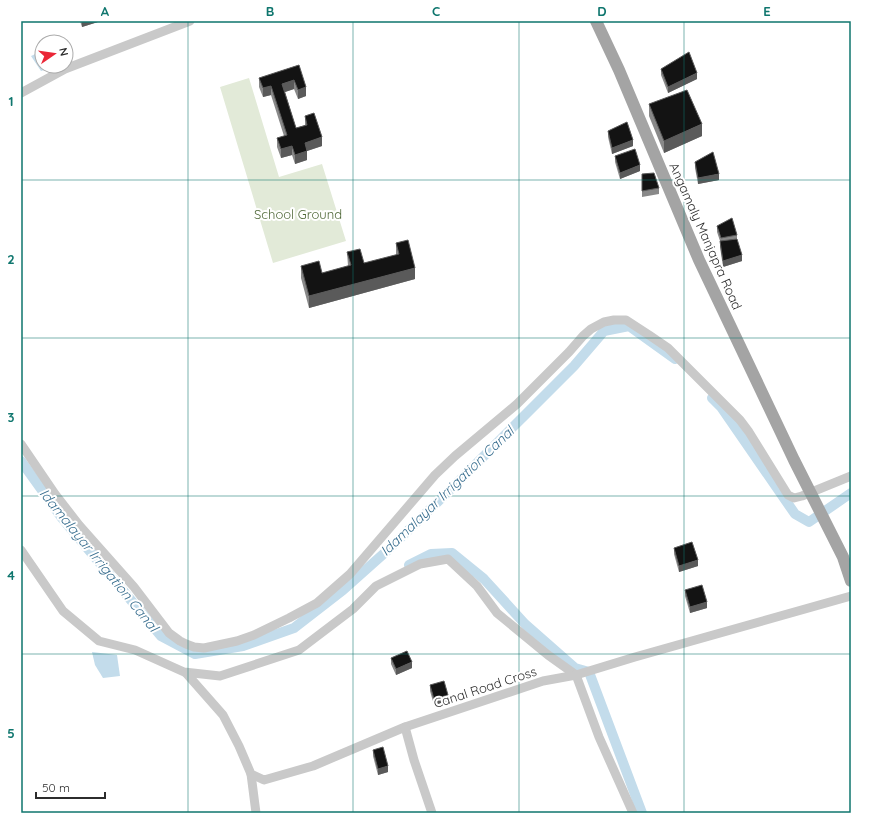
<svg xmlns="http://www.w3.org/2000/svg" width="872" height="834" font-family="Quicksand,sans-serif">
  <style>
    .green { fill: #e2ead8 }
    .water { fill: #c3dceb }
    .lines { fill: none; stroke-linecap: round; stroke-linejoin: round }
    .canal { stroke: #c3dceb; stroke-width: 10 }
    .minor { stroke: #c9c9c9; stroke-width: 9 }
    .major { stroke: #a4a4a4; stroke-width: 12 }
    .wall { fill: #898989 }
    .shaded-wall { fill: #5a5a5a }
    .building { fill: #131313; stroke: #5a5a5a }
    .grid { fill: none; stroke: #0f766e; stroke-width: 1; stroke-opacity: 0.55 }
    .labels { text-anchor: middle; stroke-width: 4; stroke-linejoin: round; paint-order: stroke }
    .park-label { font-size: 13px; fill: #4f6838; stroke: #fff }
    .street-label { font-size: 13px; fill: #2c2c2c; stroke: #fff }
    .water-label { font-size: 14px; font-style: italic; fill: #386e8f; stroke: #fff }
    .neatline { fill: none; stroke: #0f766e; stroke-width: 1.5 }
    .grid-label { font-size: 13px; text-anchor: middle; font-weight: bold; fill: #0f766e }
  </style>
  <rect width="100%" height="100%" fill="#fff"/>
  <path class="green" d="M249,78L279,177L322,164L346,241L273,263L220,87Z"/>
  <g class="water">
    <path d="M42,51V66H56L41,71L31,56Z"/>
    <path d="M92,652L117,655L120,676L103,678L95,665Z"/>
  </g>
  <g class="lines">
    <g class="canal">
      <path d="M712,398L721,407L795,514L809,522L851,493"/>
      <path d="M21,461L62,518L161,636L195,654L243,646L294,628L343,590L389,549L452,488L574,366L604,331L629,326L675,359"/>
      <path d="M409,565L431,554L452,553L484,579L525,624L575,668L589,672L642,813"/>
    </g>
    <g class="minor">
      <path d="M21,93L65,69L190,21"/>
      <path d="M21,444L55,494L79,525L134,587L169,633L180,641L186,644L194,647L204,648L237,641L254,635L289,618L317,603L350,574L435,475L455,456L517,404L569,352L583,336L591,329L604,322L614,320H626L649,335L668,348L740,420L749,432L788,495L794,498L802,496L851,476"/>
      <path d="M21,550L63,611L99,641L135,650L184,672L220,676L299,650L353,609L376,586L420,564L448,559L477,586L497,613L548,655L576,675L599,737L633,813"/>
      <path d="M186,673L223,715L239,746L251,774L264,780L313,766L405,727L543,681L576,675L635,657L851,596"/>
      <path d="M405,727L414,760L432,813"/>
      <path d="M251,774L256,813"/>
    </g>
    <path class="major" d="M596,21L619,70L699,260L794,460L843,557L851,581"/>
  </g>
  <g class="wall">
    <path d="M80,21H101L82,27Z"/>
    <path d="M299,65L306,96L298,99L294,89L285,92L296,128L305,125V116L322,146L307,151V160L295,164L292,155L281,158L277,147V138L284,136L271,95L263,97L259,87V78Z"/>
    <path d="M661,69L697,79L668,93L661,75Z"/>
    <path d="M649,104L702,136L664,153L649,116Z"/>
    <path d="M608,131L633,146L612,154L608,137Z"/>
    <path d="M615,156L640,171L620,179L615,162Z"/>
    <path d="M695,162L719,180L698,184L695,168Z"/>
    <path d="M642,174L659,188V194L642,197Z"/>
    <path d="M717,226L737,235V240L742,261L723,267L720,247V241L717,232Z"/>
    <path d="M396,243L415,279L309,308L301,278V266L322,273L348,266L347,252L364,263L396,255Z"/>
    <path d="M674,548L698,566L679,572L674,554Z"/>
    <path d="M685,590L707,608L690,613L685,596Z"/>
    <path d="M391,658L412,668L396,675L391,664Z"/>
    <path d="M430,685L448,701L434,705L430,691Z"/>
    <path d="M373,750L388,772L378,775L373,756Z"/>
  </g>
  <g class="shaded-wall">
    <path d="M82,21H101L82,27Z"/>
    <path d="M697,73V79L668,93V87Z"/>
    <path d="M294,80V89L282,93V84Z"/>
    <path d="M271,86V95L263,97V88Z"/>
    <path d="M306,87V96L298,99V90Z"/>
    <path d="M702,124V136L664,153V141Z"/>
    <path d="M322,137V146L307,151V160L295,164V155L305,143Z"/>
    <path d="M633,140V146L612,154V148Z"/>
    <path d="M292,146V155L281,158V149Z"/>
    <path d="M640,165V171L620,179V173Z"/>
    <path d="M719,174V180L698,184V178Z"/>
    <path d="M742,255V261L723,267V261Z"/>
    <path d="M415,268V279L309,308V296Z"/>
    <path d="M698,560V566L679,572V566Z"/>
    <path d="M707,602V608L690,613V607Z"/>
    <path d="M412,662V668L396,675V669Z"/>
    <path d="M448,695V701L434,705V699Z"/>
    <path d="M388,766V772L378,775V769Z"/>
  </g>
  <g class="building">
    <path d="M689,52L697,73L668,87L661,69Z"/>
    <path d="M299,65L306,87L298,90L294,80L282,84L296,128L307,125L305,116L314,113L322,137L305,143L307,151L295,155L292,146L281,149L277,138L287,135L271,86L263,88L259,78Z"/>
    <path d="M687,90L702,124L664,141L649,104Z"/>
    <path d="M627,122L633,140L612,148L608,131Z"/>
    <path d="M635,149L640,165L620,173L615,156Z"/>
    <path d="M713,152L719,174L698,178L695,162Z"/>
    <path d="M654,173L659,188L642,191V174Z"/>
    <path d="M732,218L737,235L721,238L717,226Z"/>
    <path d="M737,239L742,255L723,261L720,241Z"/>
    <path d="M408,240L415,268L309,296L301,266L319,261L322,273L351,265L347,252L360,249L364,263L399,254L396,243Z"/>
    <path d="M692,542L698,560L679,566L674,548Z"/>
    <path d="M702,585L707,602L690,607L685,590Z"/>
    <path d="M407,651L412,662L396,669L391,658Z"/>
    <path d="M444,681L448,695L434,699L430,685Z"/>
    <path d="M383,747L388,766L378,769L373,750Z"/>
  </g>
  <path class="grid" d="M188,21V813M353,21V813M519,21V813M684,21V813M21,180H851M21,338H851M21,496H851M21,654H851"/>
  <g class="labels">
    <g class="park-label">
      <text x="298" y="219">School Ground</text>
    </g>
    <g class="street-label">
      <text transform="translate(706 236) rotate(66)" y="5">Angamaly Manjapra Road</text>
      <text transform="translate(485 687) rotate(-18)" y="5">Canal Road Cross</text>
    </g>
    <g class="water-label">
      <text transform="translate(447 491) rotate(-44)" y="5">Idamalayar Irrigation Canal</text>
      <text transform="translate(99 560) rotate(51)" y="5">Idamalayar Irrigation Canal</text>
    </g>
  </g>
  <rect width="872" height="834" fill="none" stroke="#ffffff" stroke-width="44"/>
  <g transform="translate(54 54) rotate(77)"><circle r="19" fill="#ffffff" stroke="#ababab"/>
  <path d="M0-3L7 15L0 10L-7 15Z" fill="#ea2737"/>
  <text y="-6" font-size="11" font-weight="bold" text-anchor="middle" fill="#2c2c2c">N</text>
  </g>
  <path d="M36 792v6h69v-6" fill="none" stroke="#2c2c2c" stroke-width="2"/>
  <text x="42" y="792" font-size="12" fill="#2c2c2c" stroke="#ffffff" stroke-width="3" paint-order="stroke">50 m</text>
  <rect x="22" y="22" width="828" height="790" class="neatline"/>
  <g class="grid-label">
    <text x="105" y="16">A</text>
    <text x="270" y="16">B</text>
    <text x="436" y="16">C</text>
    <text x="602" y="16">D</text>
    <text x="767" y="16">E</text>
    <text x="11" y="106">1</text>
    <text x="11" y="264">2</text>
    <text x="11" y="422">3</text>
    <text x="11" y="580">4</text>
    <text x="11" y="738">5</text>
  </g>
</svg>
